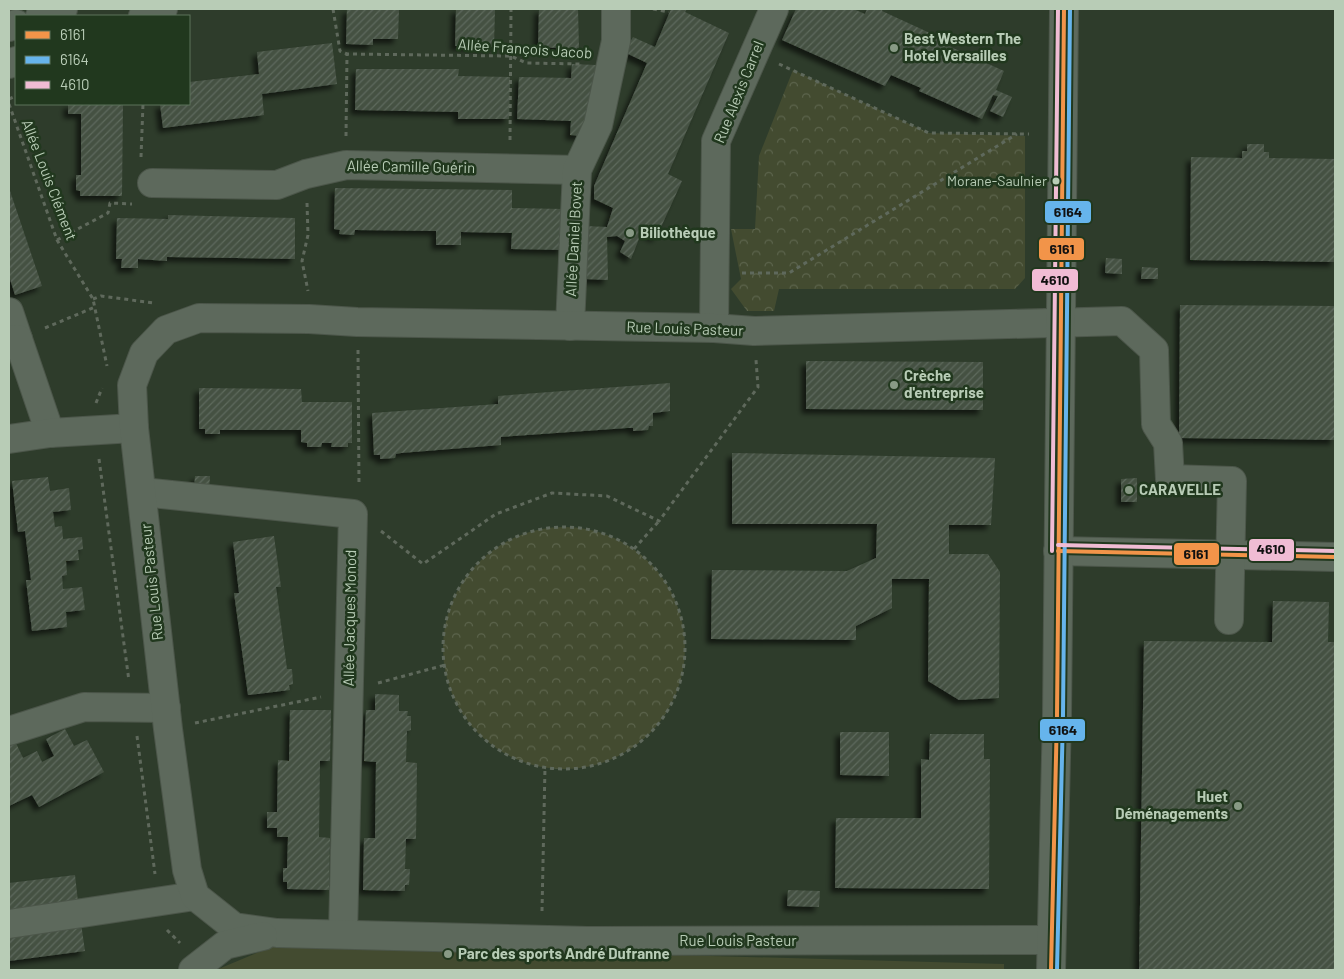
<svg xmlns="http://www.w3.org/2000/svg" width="1344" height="979" font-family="Barlow,sans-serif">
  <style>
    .park { fill: url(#park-crowns) }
    .garden { fill: #434b30 }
    .building { fill: url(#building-hatch); filter: url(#shadow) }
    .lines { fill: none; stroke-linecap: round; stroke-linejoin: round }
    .minor-casing { stroke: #4c564a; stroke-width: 30 }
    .path { stroke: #5f695c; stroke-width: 3; stroke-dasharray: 4 4; stroke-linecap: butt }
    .minor { stroke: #5d695c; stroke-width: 28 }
    .bus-1-casing { stroke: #21381e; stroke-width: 8 }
    .bus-2-casing { stroke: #21381e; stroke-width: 8 }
    .bus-3-casing { stroke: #21381e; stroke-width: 8 }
    .bus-1 { stroke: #f29449; stroke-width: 4 }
    .bus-2 { stroke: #66b4ec; stroke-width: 4 }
    .bus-3 { stroke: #f0bcd4; stroke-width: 4 }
    .poi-dot { fill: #889a85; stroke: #21381e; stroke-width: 2 }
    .bus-dot { fill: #b8ccb6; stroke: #21381e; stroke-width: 2 }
    .labels { text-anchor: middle; stroke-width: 5; stroke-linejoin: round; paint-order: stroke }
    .bus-label { font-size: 14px; fill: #b8ccb6; stroke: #21381e; text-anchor: end }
    .poi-label { font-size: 15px; font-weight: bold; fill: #b8ccb6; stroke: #21381e; text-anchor: start }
    .street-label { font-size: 15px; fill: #b8ccb6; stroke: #21381e }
    .line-badge { stroke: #21381e; stroke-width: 2 }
    .pale-badge-label { font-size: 14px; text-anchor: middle; font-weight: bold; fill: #111 }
  </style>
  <defs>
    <pattern id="park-crowns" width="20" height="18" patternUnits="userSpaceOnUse" patternTransform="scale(1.25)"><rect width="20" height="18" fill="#434b30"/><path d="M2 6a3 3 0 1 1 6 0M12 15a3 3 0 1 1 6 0" fill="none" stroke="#5c644c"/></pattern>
    <pattern id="building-hatch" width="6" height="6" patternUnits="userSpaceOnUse" patternTransform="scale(1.25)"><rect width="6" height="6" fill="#455143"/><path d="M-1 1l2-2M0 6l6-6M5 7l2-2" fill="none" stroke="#5e695c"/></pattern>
    <filter id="shadow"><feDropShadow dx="-4.5" dy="4.5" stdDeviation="2.5" flood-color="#0009"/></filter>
  </defs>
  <rect width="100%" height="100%" fill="#2e3c2b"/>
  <g class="park">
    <path d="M793,70L929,133L1025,136V278L1015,289H779L774,311H747L731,289L741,279L731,229H755L759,156Z"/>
    <circle cx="564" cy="648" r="121"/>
  </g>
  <path class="garden" d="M278,944L1004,964V970H216Z"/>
  <g class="building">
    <path d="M347,9H399L398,39H373V45L346,44Z"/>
    <path d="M456,9H495L494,47L455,46Z"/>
    <path d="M539,9H578L579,49L538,47Z"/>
    <path d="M671,9H687L685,12L729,33L668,174L682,181L656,238L642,231L631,259L620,252L625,241L617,236L607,237L608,280L584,279L586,226L607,227L613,208L594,199V186L647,63L624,52L633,37L655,47Z"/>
    <path d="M796,9H853L865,14L867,9H883L882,11L943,39L942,43L1004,71L996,90L1012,97L1003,117L990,111L998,96L993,95L982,119L919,91L921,88L891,75L885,86L782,40Z"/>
    <path d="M332,43L337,84L262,94L264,115L163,128L160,104H189V82L259,74L257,52Z"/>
    <path d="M572,64L596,65L594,113L582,136L570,135L571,121L517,119L519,77L571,78Z"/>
    <path d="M356,69H459L458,76L510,77L509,119H458V112L355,110Z"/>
    <path d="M68,104H123L122,196H80V191L76,190V175H81V114H68Z"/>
    <path d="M1247,144H1264V152H1269V158L1335,159V262L1190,260L1191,157L1242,158V151H1247Z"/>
    <path d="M9,188L42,286L15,295L9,276Z"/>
    <path d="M335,188L512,190V208L564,209L563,250L511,249L512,233L461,232V245H436V231L355,230L354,235L339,234L340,230L334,229Z"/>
    <path d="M168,215L295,218V259L167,257V261L138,259V268H121L122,259H116L117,218L168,219Z"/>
    <path d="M1106,258L1122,259V274L1105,273Z"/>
    <path d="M1142,267L1158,268V279H1141Z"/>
    <path d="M1180,305L1335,306V440L1179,438Z"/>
    <path d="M806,361L983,362V410L806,409Z"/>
    <path d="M670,383V411L653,413V426H649L648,430L633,431V428H627L501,437V445L401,453L396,454L395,458L380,459V455H374L372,413L498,404V396Z"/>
    <path d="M199,388L301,389L302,402H352V443H348V447H331L332,443H322L321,447H307V443L301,442V430H220V434H205V429H199Z"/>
    <path d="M732,453L995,458L991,525H949V554H988L1000,572L999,698L959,700L928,681L929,579H892V608L856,626V640L711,639L712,570L847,571L876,558L877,524H732Z"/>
    <path d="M195,476H210L209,491H194Z"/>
    <path d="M48,477L50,491L69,488L71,510L53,512L55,527L62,526L63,539L82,537L83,549L78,550L79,560L66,561L67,575L62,576L63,589L82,587L85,610L66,612L67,627L32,631L26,580H31L25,531L18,532L12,481Z"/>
    <path d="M1137,478V502H1121V479Z"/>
    <path d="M274,536L281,587H276L287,669H292L293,684L289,685L290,690L248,695L234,593H239L233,542Z"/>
    <path d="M1273,601L1329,602L1328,642H1335V970H1139L1144,641L1272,642Z"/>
    <path d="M375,694L399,695V711H408L407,716H411V730L407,731L406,762L417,763L416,839H406L405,869H410L409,885H405V891L363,890L364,838H375L376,762L364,761L366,710H375Z"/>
    <path d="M290,710H331L330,761H320L319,837L330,838L329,890L287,889V882H283V868H287L288,837H277V828H267V812H277L278,760L289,761Z"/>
    <path d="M65,729L74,746L87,740L104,772L39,807L32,795L9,806V744L15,741L23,758L37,751L42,762L54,756L46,739Z"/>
    <path d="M840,732H889V776L840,775Z"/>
    <path d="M930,734H984V759H990L989,889L835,888L836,818H921V759L929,760Z"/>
    <path d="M75,875L78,902L9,911V883Z"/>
    <path d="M788,890L820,891L819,907L787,906Z"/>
    <path d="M81,923L85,951L9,961V932Z"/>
  </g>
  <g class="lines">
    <g class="minor-casing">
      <g id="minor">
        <path d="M40,16L63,9"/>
        <path d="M143,16L163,9"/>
        <path d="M9,27L16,24"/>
        <path d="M9,64L16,61"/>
        <path d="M152,183L277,185L306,174L346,165L577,170"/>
        <path d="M9,312L18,339"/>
        <path d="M570,326L577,170L598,125L616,41V9"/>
        <path d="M714,328L716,141L774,9"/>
        <path d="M9,340L18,339L50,433"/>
        <path d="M9,439L50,433L134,428"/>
        <path d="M142,492L353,514L343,934"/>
        <path d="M1058,551L1335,557"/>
        <path d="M9,731L84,707L166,708"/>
        <path d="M9,924L195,896"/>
        <path d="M1050,940L588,941L277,933L234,927L195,896L187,870L168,729L134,428L132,385L144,353L166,330L199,318L309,319L357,322L714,328L754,331L1122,321L1154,350L1156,424L1168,443L1170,479L1232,481L1229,620"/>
        <path d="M193,970L225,945L263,936"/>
        <path d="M1051,970L1057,715L1064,9"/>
      </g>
    </g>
    <g class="path">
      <path d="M333,9L340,51L347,54"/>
      <path d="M653,9L669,12"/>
      <path d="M779,64L929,133L1029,134"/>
      <path d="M9,99L16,96"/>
      <path d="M9,104L57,240L93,299L107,366"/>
      <path d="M346,136L347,54L511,56L526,63L582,64"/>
      <path d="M510,140L511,9"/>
      <path d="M141,157L143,104"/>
      <path d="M307,203L308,235L302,261L308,291"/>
      <path d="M57,240L108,213L110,203L132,204"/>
      <path d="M742,273H789L1017,134"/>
      <path d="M93,299L101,296L154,303"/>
      <path d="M45,328L95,307"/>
      <path d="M358,350L359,486"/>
      <path d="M96,403L102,388"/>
      <path d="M99,459L129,681"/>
      <circle cx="564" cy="648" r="121"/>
      <path d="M381,531L423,564L496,514L552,493L607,496L659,521L758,387L756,360"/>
      <path d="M634,549L659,521"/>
      <path d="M378,683L445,665"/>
      <path d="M195,723L321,697"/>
      <path d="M137,736L155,874"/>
      <path d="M542,911L545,767"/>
      <path d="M167,930L180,943"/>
    </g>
    <use href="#minor" class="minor"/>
    <g class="bus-1-casing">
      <g id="bus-1">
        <path d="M1058,551L1335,557"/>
        <path d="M1051,970L1057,715L1064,9"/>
      </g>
    </g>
    <g class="bus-2-casing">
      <path id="bus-2" d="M1057,970L1063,715L1070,9"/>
    </g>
    <g class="bus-3-casing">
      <g id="bus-3">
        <path d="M1058,545L1335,551"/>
        <path d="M1052,551L1058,9"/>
      </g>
    </g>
    <use href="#bus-1" class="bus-1"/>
    <use href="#bus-2" class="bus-2"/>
    <use href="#bus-3" class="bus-3"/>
  </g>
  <g class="poi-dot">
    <circle cx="894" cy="48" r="5"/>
    <circle cx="630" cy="233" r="5"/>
    <circle cx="894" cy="385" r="5"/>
    <circle cx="1129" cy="490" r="5"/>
    <circle cx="1238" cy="806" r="5"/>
    <circle cx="448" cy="954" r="5"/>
  </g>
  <circle class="bus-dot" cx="1056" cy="181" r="4.5"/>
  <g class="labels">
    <g class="bus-label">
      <text x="1047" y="186">Morane-Saulnier</text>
    </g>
    <g class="poi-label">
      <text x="904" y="44">Best Western The<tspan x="904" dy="17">Hotel Versailles</tspan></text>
      <text x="640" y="238">Biliothèque</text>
      <text x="904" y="381">Crèche<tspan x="904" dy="17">d'entreprise</tspan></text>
      <text x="1139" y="495">CARAVELLE</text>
      <text x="1228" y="802" text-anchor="end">Huet<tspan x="1228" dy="17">Déménagements</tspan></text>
      <text x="458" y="959">Parc des sports André Dufranne</text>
    </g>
    <g class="street-label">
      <text transform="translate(525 49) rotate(4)" y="5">Allée François Jacob</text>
      <text transform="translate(739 92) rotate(-68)" y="5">Rue Alexis Carrel</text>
      <text transform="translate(411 167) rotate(1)" y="5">Allée Camille Guérin</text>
      <text transform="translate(49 180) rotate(69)" y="5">Allée Louis Clément</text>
      <text transform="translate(574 239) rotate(-87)" y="5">Allée Daniel Bovet</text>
      <text transform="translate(685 329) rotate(2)" y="5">Rue Louis Pasteur</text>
      <text transform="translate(152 582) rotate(-96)" y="5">Rue Louis Pasteur</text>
      <text transform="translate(350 618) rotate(-89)" y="5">Allée Jacques Monod</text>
      <text x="738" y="946">Rue Louis Pasteur</text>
    </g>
  </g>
  <g class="line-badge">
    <rect x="1044" y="200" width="48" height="24" rx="5" fill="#66b4ec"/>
    <rect x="1038" y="237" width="47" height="24" rx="5" fill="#f29449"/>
    <rect x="1031" y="268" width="48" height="24" rx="5" fill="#f0bcd4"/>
    <rect x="1248" y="538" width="47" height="24" rx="5" fill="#f0bcd4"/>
    <rect x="1173" y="542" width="47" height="24" rx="5" fill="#f29449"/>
    <rect x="1039" y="718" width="47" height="24" rx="5" fill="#66b4ec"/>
  </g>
  <g class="pale-badge-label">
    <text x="1068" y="217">6164</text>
    <text x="1062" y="254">6161</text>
    <text x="1055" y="285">4610</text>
    <text x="1271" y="554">4610</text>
    <text x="1196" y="559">6161</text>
    <text x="1063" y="735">6164</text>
  </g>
  <rect width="1344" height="979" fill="none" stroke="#b8ccb6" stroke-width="20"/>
  <rect x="15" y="15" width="175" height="90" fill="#21381e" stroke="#5d735b"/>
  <rect x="25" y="31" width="25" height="8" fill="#f29449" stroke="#5d735b"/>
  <text x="60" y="40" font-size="15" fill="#b8ccb6">6161</text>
  <rect x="25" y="56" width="25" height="8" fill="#66b4ec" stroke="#5d735b"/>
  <text x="60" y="65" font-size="15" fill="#b8ccb6">6164</text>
  <rect x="25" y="81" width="25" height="8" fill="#f0bcd4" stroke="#5d735b"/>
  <text x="60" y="90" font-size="15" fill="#b8ccb6">4610</text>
</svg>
